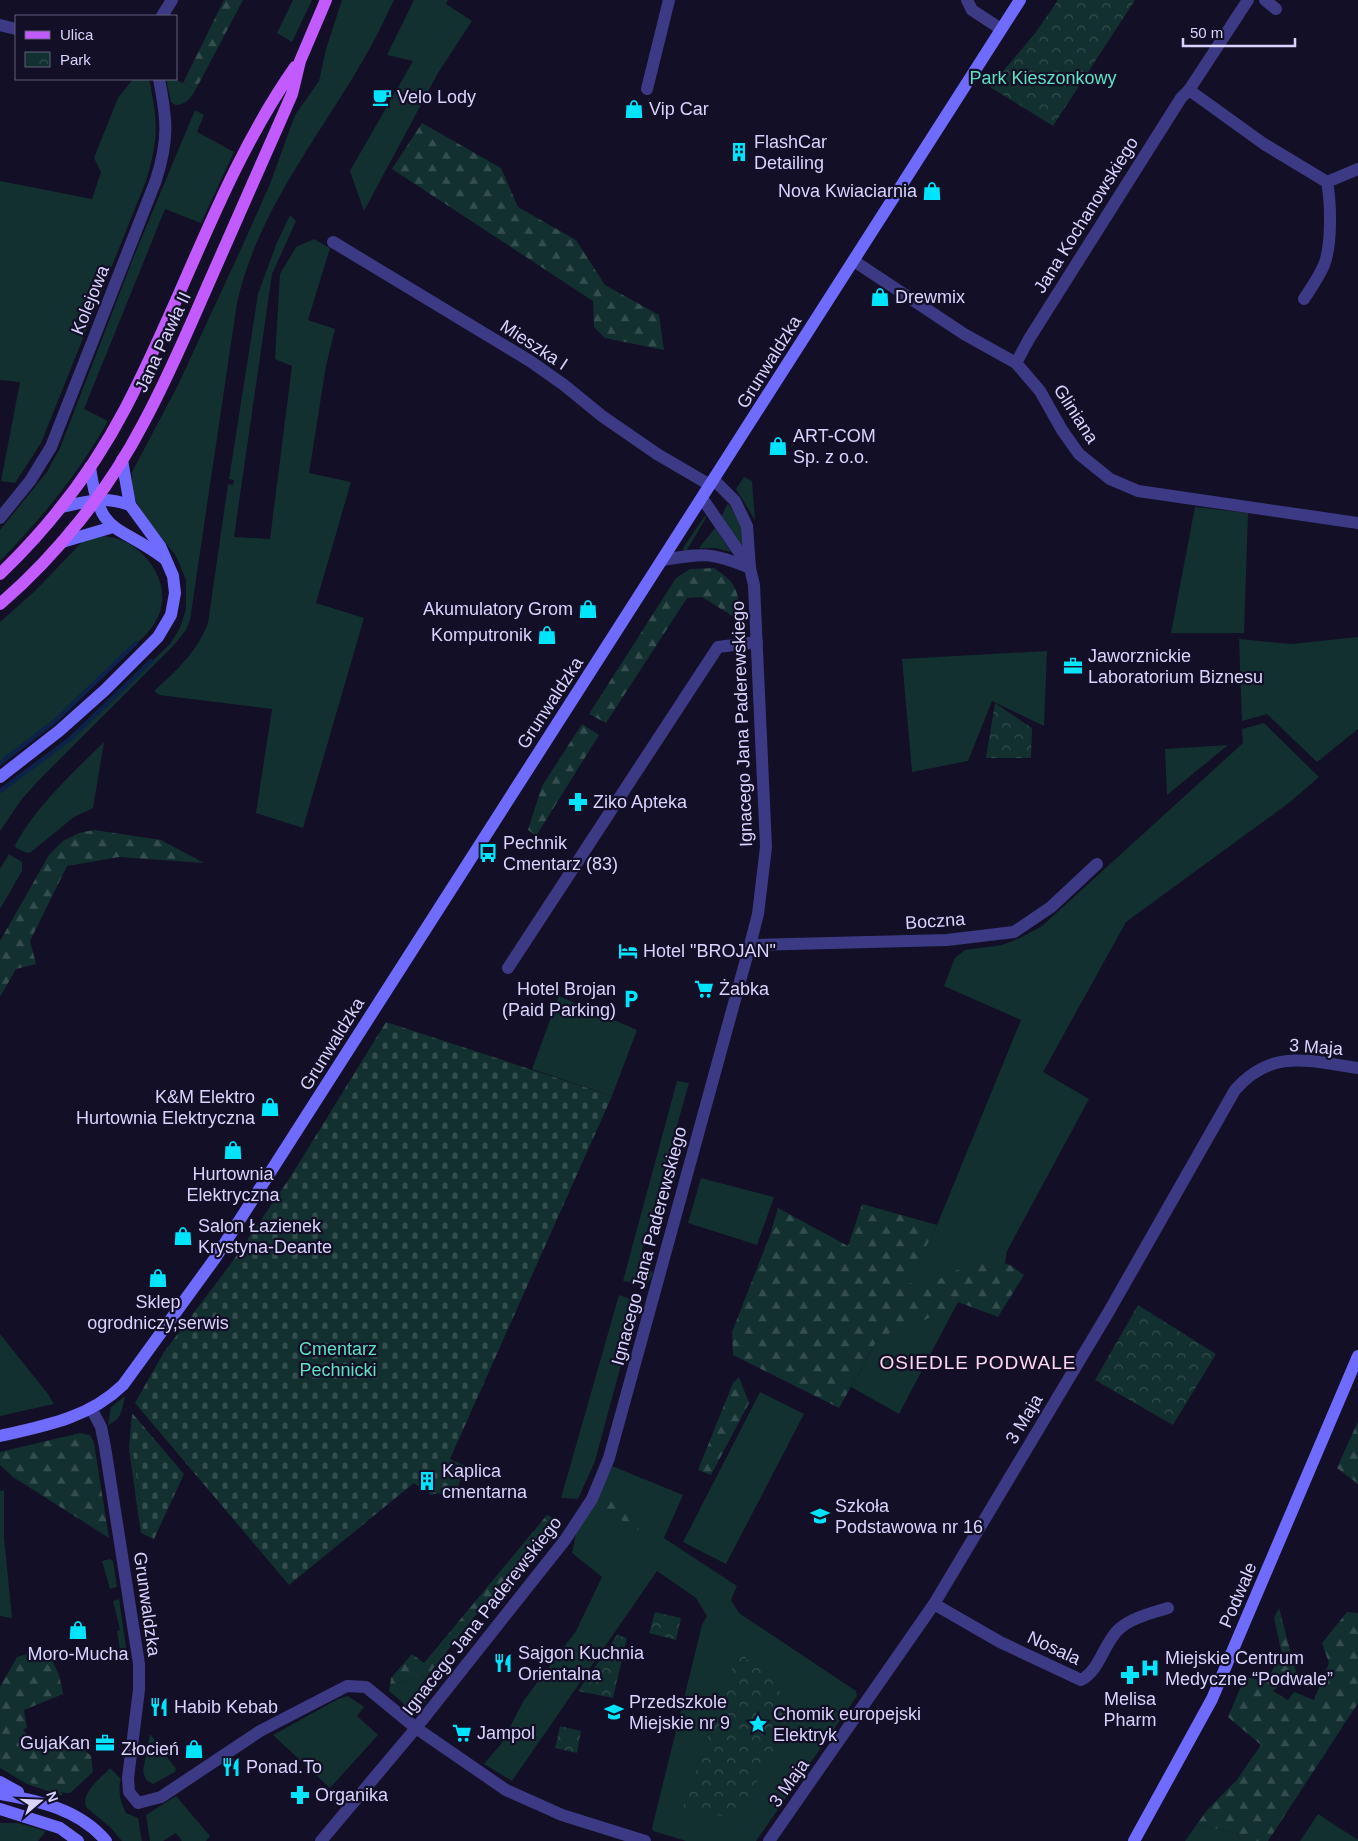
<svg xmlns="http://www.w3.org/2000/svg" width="1358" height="1841" font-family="Helvetica,sans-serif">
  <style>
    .green { fill: #12302f }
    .forest { fill: url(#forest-firs) }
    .cemetery { fill: url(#cemetery-stones) }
    .park { fill: url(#park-crowns) }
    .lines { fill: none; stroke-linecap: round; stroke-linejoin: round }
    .stream { stroke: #0c2248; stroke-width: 4.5 }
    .street { stroke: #3d3a85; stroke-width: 12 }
    .secondary { stroke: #6f6bff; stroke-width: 12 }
    .primary { stroke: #c25bff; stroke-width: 12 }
    .labels { text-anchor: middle; stroke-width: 4.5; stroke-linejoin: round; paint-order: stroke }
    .park-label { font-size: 18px; fill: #5fe0c0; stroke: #130f26 }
    .poi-label { font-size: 18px; fill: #d9d4ff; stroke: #130f26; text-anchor: start }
    .street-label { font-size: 18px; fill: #d9d4ff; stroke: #130f26 }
    .neighbourhood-label { font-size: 19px; letter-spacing: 1px; fill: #ffd6f0; stroke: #130f26 }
  </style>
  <defs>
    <pattern id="forest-firs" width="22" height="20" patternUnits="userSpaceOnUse" patternTransform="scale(1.25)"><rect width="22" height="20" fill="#12302f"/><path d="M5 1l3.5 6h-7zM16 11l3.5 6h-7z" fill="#344d4e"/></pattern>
    <pattern id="cemetery-stones" width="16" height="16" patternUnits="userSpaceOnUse" patternTransform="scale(1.25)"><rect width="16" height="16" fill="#12302f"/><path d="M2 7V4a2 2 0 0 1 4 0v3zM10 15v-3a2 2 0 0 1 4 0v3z" fill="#344d4e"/></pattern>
    <pattern id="park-crowns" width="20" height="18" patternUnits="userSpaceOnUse" patternTransform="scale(1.25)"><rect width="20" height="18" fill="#12302f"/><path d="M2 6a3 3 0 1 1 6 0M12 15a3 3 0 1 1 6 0" fill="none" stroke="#344d4e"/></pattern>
  </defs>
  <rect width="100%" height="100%" fill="#130f26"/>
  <g class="green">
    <path d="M293,0H312L292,42L277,33Z"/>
    <path d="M342,0H394C386,16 379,32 370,48C324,131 258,208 237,303L190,620L186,630L174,645L40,779L22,799L0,831V791L70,739L170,644L180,628L186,609V580L176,556L140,510L132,492V472L178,385L241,249L270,184L295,115L319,81L326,49Z"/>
    <path d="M414,0H448L446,4L472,21L438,73L364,211L350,171L413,61L387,55Z"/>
    <path d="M133,79H149C158,123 159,137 146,181L41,443L15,483L1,481L20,382L0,380V181L92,199L101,172L94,158L118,98Z"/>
    <path d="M166,79H174L196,89C191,98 186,105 175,105L171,102Z"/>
    <path d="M195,110L204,115L197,132L234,152L201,223L165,209L84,409L108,421C79,473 42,518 0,561V530L47,472L60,448L134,256Z"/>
    <path d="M290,215L296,221L272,274L234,537L270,539L292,366L275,359L280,274L296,247L314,239L330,248L308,320L335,329L326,366L309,473L351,482L316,603L364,618L303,828L256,813L272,709L159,695L154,691C177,670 197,652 208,623L228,484L233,485L234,480L229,479L258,294L276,245Z"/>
    <path d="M744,477L752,481L755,520L736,489Z"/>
    <path d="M728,503L741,525L745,550L720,519Z"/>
    <path d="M1195,507L1248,513L1244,633H1171Z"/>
    <path d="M707,516L687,550L684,551L683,548L704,517Z"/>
    <path d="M715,528L731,552L715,548H699Z"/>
    <path d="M99,535C106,537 114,537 121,540C150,552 172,586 158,617C151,633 133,646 120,659C82,696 43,732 0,763V622L35,591L83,541Z"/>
    <path d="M1358,637V729L1317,762L1267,714L1242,721L1239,639L1291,644Z"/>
    <path d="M1047,651L1044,726L992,701L968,761L912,772L902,659Z"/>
    <path d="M1264,723L1319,777L1290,802L1126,922L1043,1072L1089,1099L1007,1251L1005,1263L980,1281L958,1302L899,1414L851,1387L879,1337L937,1225L1021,1020L944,986L955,958L965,950L1002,945L1020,938L1042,926L1243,743L1242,729Z"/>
    <path d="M104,742L93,808L74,817L31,852L27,853L16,848L15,845C37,805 72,774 104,742Z"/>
    <path d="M1228,745L1167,795L1165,749Z"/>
    <path d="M9,854L22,862V871L0,909V869Z"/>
    <path d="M559,996L637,1030L612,1096L532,1069Z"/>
    <path d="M677,1081L689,1083L640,1257L653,1273L650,1280L644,1284L623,1281Z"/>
    <path d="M701,1178L774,1197L757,1245L688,1223Z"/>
    <path d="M619,1295L638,1302L595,1461L578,1499L561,1498Z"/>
    <path d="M0,1334L48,1394L54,1404L0,1416Z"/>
    <path d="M760,1392L804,1414L726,1564L683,1542Z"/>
    <path d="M125,1396C122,1410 122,1419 108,1425L111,1407Z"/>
    <path d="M129,1448L133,1452L140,1503L137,1507Z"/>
    <path d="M607,1464L683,1495L664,1538L737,1586L731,1600L739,1613L856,1691L857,1696L756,1841H686L653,1831L652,1828L702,1625L707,1616L696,1598L657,1571L512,1781L484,1764L501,1744L524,1700L576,1631L602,1577L572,1553L576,1533Z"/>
    <path d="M4,1490V1537L12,1618L0,1616V1491Z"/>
    <path d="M110,1559L113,1561L117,1587L110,1589L102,1561Z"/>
    <path d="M119,1599L127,1654L121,1656L117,1631L120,1630L113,1601Z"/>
    <path d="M428,1675L419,1688L427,1701L414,1711H407L402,1702L389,1691L390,1685Z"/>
    <path d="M348,1696L364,1707L357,1716L378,1735L330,1788L273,1735L338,1699Z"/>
    <path d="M150,1734L176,1769L175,1772L153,1784L146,1780L143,1771Z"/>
    <path d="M0,1759L29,1781L62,1793V1796L27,1784L0,1768Z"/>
    <path d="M110,1768L121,1779C117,1790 121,1803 126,1813L138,1818L142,1841H122L111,1828L86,1807C81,1792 101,1778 110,1768Z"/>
    <path d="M176,1796L210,1836L206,1841H182L176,1833L163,1841H150L146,1815Z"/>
    <path d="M1318,1814L1358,1840V1841H1300Z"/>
    <path d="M0,1823H18L46,1831L38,1841H0Z"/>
    <path d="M1197,1824L1239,1834L1238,1841H1185Z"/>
  </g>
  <g class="forest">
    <path d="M224,0H243L196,89L183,83Z"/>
    <path d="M422,123L501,168L518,207L576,240L605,285L659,315L664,350L605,338L594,327L593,301L392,169Z"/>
    <path d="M714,568C738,584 738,590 740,618L737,619L702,597L687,598L606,723L589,714L676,578L690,569Z"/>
    <path d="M582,724L599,735L536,836L528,830L542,786Z"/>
    <path d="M94,830L161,840L204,863L119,857L67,866L30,941L36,964L16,969L0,997V941L49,855L63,841L79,833Z"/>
    <path d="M862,1204L937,1225L908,1282L923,1288C949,1275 973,1257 1004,1263C1011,1264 1018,1271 1024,1275L998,1317L958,1302L919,1323L879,1337L839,1408L733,1355L732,1332L770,1235L778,1208L848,1246Z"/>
    <path d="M739,1377L749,1403L711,1475L698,1470L733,1383Z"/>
    <path d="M1358,1421V1484L1337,1468Z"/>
    <path d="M80,1433L90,1435L94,1443L109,1538L13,1477L0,1465V1452Z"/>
    <path d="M616,1489L639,1530L605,1511Z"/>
    <path d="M547,1515L558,1520L560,1527L502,1601L483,1606L428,1675L390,1685L391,1678L412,1654L424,1663Z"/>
    <path d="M1279,1608L1296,1672L1273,1691L1288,1700L1294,1692L1314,1700L1329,1663L1322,1643L1347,1612L1358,1613V1703L1268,1841H1238L1239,1834L1197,1824L1208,1809L1236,1781L1261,1745L1228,1717L1245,1677L1266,1681L1282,1654L1274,1618Z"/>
    <path d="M34,1652L49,1653L59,1675L63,1694L24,1710L27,1728L23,1730C38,1746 59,1745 79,1745L91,1756L93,1772L70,1793C45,1793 16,1778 0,1759V1687L17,1657Z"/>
  </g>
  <g class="cemetery">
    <path d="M386,1022L612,1096L450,1459L465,1466L454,1500L438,1493L429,1495V1490L422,1489L414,1483L289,1585L135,1403L164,1352L230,1265L291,1176Z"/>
    <path d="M132,1413L184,1474L154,1539L141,1533L137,1507L140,1503L133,1452L129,1448Z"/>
  </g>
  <g class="park">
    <path d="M1058,0H1135L1053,126L990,87L1036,32Z"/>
    <path d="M995,703L1032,728L1031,758H986Z"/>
    <path d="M1138,1305L1216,1354L1173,1425L1095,1380Z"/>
    <path d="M655,1612L681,1618L676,1640L649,1633Z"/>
    <path d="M617,1635L627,1638L613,1698L578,1691Z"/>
    <path d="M742,1640L749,1649L745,1660L756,1658L794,1712L737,1819L683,1808Z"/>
    <path d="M560,1726L581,1731L577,1753L555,1748Z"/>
  </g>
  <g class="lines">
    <g class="stream">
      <path d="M0,763L55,721L136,643"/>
      <path d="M0,791L70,739L151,661"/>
    </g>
    <g class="street">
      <path d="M967,0L972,10L1001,29"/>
      <path d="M1265,0L1276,9"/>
      <path d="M162,16L172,0"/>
      <path d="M0,25L16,29"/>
      <path d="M647,89L669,0"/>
      <path d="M1189,90L1264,144L1327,182C1331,203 1332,245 1324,265C1319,277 1311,288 1304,299"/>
      <path d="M1327,182L1358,169"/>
      <path d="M333,242L530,361L564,385L602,416L657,454L710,485"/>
      <path d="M854,261L964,334L1016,363L1040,391L1062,430L1079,454L1110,479L1138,491L1358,523"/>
      <path d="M1016,363L1029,339L1181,98L1189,90L1248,0"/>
      <path d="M702,498L750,568"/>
      <path d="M0,518L30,481L51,447L156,180C169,139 167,120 159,79"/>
      <path d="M663,560C704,553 711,552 750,568"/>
      <path d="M750,945L947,940L1014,932L1051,907L1097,864"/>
      <path d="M508,968L718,647L757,642"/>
      <path d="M92,1410L101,1427L105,1447L139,1664V1690L128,1778L129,1792L138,1803L161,1797L260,1731L347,1686L366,1687L416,1728L506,1790L562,1815L645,1841"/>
      <path d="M934,1604L1000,1642L1081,1680C1100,1670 1103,1645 1118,1630C1130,1618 1152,1613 1168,1608"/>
      <path d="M321,1841L416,1728L565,1540L592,1499L609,1458L750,945L758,914L766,847L754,585L750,568L747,526L735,501L714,480"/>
      <path d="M769,1841L934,1604L1108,1313L1235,1090C1272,1048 1308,1061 1358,1068"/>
    </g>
    <g class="secondary">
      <path d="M90,467C100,538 116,522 165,559"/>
      <path d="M62,507C89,501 103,496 130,505"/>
      <path d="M62,542L113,527"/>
      <path d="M0,777L59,731L105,690L158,637L171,615L175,593L173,576L160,546L130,505L122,460"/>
      <path d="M0,1436C45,1426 89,1418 123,1385L216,1257L1020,0"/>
      <path d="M0,1782L18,1792"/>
      <path d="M0,1794C39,1801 79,1809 106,1841"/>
      <path d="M0,1809L60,1828L78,1841"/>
      <path d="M1134,1841L1212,1699L1358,1356"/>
    </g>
    <g class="primary">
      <path d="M0,574C50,526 93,470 125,409C184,297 222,171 295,67"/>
      <path d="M0,604C57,555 108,491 143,424C167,380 187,333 207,287C232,231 257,174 282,117L292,94L300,61L326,0"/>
    </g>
  </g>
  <defs>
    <g id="cafe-bare" transform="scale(1.5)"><path d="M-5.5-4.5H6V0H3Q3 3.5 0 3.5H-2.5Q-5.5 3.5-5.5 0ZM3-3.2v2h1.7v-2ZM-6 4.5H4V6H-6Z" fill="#00e5ff" stroke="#130f26" stroke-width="2.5" paint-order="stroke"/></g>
    <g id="shop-bare" transform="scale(1.5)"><path d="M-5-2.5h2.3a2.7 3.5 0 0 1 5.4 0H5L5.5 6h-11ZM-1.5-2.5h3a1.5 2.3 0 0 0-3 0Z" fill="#00e5ff" stroke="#130f26" stroke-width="2.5" paint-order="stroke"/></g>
    <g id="building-bare" transform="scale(1.5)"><path d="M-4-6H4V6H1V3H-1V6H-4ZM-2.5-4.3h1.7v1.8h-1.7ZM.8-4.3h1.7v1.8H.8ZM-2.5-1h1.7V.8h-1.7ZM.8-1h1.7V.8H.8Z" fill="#00e5ff" stroke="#130f26" stroke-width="2.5" paint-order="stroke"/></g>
    <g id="office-bare" transform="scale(1.5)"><path d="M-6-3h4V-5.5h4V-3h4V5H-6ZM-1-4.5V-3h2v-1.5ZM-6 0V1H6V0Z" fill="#00e5ff" stroke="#130f26" stroke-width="2.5" paint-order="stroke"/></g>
    <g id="pharmacy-bare" transform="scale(1.5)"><path d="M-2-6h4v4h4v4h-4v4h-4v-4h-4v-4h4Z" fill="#00e5ff" stroke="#130f26" stroke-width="2.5" paint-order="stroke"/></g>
    <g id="bus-bare" transform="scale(1.5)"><path d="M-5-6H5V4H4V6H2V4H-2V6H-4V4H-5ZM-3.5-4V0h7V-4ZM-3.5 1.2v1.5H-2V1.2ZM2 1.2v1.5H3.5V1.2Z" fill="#00e5ff" stroke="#130f26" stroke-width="2.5" paint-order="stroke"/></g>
    <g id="hotel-bare" transform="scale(1.5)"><path d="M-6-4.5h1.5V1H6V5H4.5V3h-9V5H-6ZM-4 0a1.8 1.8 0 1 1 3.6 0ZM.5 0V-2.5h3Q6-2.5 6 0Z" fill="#00e5ff" stroke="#130f26" stroke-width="2.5" paint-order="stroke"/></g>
    <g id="supermarket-bare" transform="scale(1.5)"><path d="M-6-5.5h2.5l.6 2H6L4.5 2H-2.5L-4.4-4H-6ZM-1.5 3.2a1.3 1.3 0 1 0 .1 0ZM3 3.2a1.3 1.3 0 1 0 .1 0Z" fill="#00e5ff" stroke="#130f26" stroke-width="2.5" paint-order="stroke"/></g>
    <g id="parking-bare" transform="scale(1.5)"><path d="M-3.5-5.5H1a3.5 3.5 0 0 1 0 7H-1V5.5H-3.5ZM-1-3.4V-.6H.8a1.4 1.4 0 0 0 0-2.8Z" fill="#00e5ff" stroke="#130f26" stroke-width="2.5" paint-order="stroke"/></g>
    <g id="school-bare" transform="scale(1.5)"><path d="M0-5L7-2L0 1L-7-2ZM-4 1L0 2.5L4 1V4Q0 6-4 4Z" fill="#00e5ff" stroke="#130f26" stroke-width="2.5" paint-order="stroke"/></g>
    <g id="restaurant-bare" transform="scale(1.5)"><path d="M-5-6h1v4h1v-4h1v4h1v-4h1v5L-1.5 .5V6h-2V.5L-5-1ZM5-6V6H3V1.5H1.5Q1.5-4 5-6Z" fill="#00e5ff" stroke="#130f26" stroke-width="2.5" paint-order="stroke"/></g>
    <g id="hospital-bare" transform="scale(1.5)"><path d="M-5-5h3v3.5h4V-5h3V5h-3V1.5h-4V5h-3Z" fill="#00e5ff" stroke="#130f26" stroke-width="2.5" paint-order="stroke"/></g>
    <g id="sight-bare" transform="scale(1.5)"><path d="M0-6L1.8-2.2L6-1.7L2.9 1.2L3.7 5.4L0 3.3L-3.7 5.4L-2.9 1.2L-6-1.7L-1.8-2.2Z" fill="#00e5ff" stroke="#130f26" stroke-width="2.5" paint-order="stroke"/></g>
  </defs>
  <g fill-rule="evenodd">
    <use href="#cafe-bare" x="382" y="97"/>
    <use href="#shop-bare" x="634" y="109"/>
    <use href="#building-bare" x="739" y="152"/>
    <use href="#shop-bare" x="932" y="191"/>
    <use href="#shop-bare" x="880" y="297"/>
    <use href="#shop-bare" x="778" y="446"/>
    <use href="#shop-bare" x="588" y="609"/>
    <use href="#shop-bare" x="547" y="635"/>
    <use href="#office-bare" x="1073" y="666"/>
    <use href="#pharmacy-bare" x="578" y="802"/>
    <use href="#bus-bare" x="488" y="853"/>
    <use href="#hotel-bare" x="628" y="951"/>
    <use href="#supermarket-bare" x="704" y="989"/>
    <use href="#parking-bare" x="631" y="999"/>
    <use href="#shop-bare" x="270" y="1107"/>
    <use href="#shop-bare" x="233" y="1150"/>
    <use href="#shop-bare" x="183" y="1236"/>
    <use href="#shop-bare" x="158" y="1278"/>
    <use href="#building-bare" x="427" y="1481"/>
    <use href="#school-bare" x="820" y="1516"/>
    <use href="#shop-bare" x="78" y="1630"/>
    <use href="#restaurant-bare" x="503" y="1663"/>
    <use href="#hospital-bare" x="1150" y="1668"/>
    <use href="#pharmacy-bare" x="1130" y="1675"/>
    <use href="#restaurant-bare" x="159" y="1707"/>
    <use href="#school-bare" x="614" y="1712"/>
    <use href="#sight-bare" x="758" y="1724"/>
    <use href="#supermarket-bare" x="462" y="1733"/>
    <use href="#office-bare" x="105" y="1743"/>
    <use href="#shop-bare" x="194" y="1749"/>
    <use href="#restaurant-bare" x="231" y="1767"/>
    <use href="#pharmacy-bare" x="300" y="1795"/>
  </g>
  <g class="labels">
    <g class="park-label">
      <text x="1043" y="84">Park Kieszonkowy</text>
      <text x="338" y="1355">Cmentarz<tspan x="338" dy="21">Pechnicki</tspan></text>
    </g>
    <g class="poi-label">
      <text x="397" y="103">Velo Lody</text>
      <text x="649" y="115">Vip Car</text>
      <text x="754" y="148">FlashCar<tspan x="754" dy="21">Detailing</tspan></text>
      <text x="917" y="197" text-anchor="end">Nova Kwiaciarnia</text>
      <text x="895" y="303">Drewmix</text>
      <text x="793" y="442">ART-COM<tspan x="793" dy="21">Sp. z o.o.</tspan></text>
      <text x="573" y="615" text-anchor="end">Akumulatory Grom</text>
      <text x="532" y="641" text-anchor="end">Komputronik</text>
      <text x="1088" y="662">Jaworznickie<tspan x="1088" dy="21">Laboratorium Biznesu</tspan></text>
      <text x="593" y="808">Ziko Apteka</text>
      <text x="503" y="849">Pechnik<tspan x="503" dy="21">Cmentarz (83)</tspan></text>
      <text x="643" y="957">Hotel "BROJAN"</text>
      <text x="616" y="995" text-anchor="end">Hotel Brojan<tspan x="616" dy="21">(Paid Parking)</tspan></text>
      <text x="719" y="995">Żabka</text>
      <text x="255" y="1103" text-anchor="end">K&amp;M Elektro<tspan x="255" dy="21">Hurtownia Elektryczna</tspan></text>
      <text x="233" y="1180" text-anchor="middle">Hurtownia<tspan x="233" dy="21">Elektryczna</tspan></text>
      <text x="198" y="1232">Salon Łazienek<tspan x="198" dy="21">Krystyna-Deante</tspan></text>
      <text x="158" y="1308" text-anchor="middle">Sklep<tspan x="158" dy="21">ogrodniczy,serwis</tspan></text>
      <text x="442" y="1477">Kaplica<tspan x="442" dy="21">cmentarna</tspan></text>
      <text x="835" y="1512">Szkoła<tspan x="835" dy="21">Podstawowa nr 16</tspan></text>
      <text x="518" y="1659">Sajgon Kuchnia<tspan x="518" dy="21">Orientalna</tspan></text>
      <text x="78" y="1660" text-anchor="middle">Moro-Mucha</text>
      <text x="1165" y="1664">Miejskie Centrum<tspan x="1165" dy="21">Medyczne “Podwale”</tspan></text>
      <text x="1130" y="1705" text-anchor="middle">Melisa<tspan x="1130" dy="21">Pharm</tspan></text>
      <text x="629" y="1708">Przedszkole<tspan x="629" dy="21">Miejskie nr 9</tspan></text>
      <text x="174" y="1713">Habib Kebab</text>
      <text x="773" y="1720">Chomik europejski<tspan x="773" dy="21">Elektryk</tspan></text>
      <text x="477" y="1739">Jampol</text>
      <text x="90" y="1749" text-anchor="end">GujaKan</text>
      <text x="179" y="1755" text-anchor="end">Złocień</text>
      <text x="246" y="1773">Ponad.To</text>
      <text x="315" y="1801">Organika</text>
    </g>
    <g class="street-label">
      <text transform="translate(1086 215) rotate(-58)" y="6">Jana Kochanowskiego</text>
      <text transform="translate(90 300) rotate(-68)" y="6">Kolejowa</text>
      <text transform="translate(163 342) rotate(-65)" y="6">Jana Pawła II</text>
      <text transform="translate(534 345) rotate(33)" y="6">Mieszka I</text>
      <text transform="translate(769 362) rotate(-58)" y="6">Grunwaldzka</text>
      <text transform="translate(1076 414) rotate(57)" y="6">Gliniana</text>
      <text transform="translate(550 703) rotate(-57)" y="6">Grunwaldzka</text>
      <text transform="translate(742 724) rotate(-92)" y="6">Ignacego Jana Paderewskiego</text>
      <text transform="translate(935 921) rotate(-4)" y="6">Boczna</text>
      <text transform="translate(332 1044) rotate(-58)" y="6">Grunwaldzka</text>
      <text transform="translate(1316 1047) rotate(4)" y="6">3 Maja</text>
      <text transform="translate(649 1246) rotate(-75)" y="6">Ignacego Jana Paderewskiego</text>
      <text transform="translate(1024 1419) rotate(-59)" y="6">3 Maja</text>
      <text transform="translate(1238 1595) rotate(-67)" y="6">Podwale</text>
      <text transform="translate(147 1604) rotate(82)" y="6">Grunwaldzka</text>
      <text transform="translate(482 1616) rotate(-52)" y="6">Ignacego Jana Paderewskiego</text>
      <text transform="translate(1054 1648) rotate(25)" y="6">Nosala</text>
      <text transform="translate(789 1783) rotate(-54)" y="6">3 Maja</text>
    </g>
    <g class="neighbourhood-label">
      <text x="978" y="1369">OSIEDLE PODWALE</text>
    </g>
  </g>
  <rect x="15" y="15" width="162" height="65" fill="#130f26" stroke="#625e7d"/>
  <rect x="25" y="31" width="25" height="8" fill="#c25bff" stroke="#625e7d"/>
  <text x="60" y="40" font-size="15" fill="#d9d4ff">Ulica</text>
  <rect x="25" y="52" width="25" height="15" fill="url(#park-crowns)" stroke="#625e7d"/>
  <text x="60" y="65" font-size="15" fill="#d9d4ff">Park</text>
  <g transform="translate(40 1801) rotate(71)" stroke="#130f26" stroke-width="4" paint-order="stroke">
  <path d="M0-4L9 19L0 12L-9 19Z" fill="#d9d4ff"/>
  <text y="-8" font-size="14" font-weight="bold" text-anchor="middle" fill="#d9d4ff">N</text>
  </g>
  <path d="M1183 38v8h112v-8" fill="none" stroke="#d9d4ff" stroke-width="2.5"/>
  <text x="1190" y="38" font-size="15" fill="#d9d4ff" stroke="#130f26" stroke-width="4" paint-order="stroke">50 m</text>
</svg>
